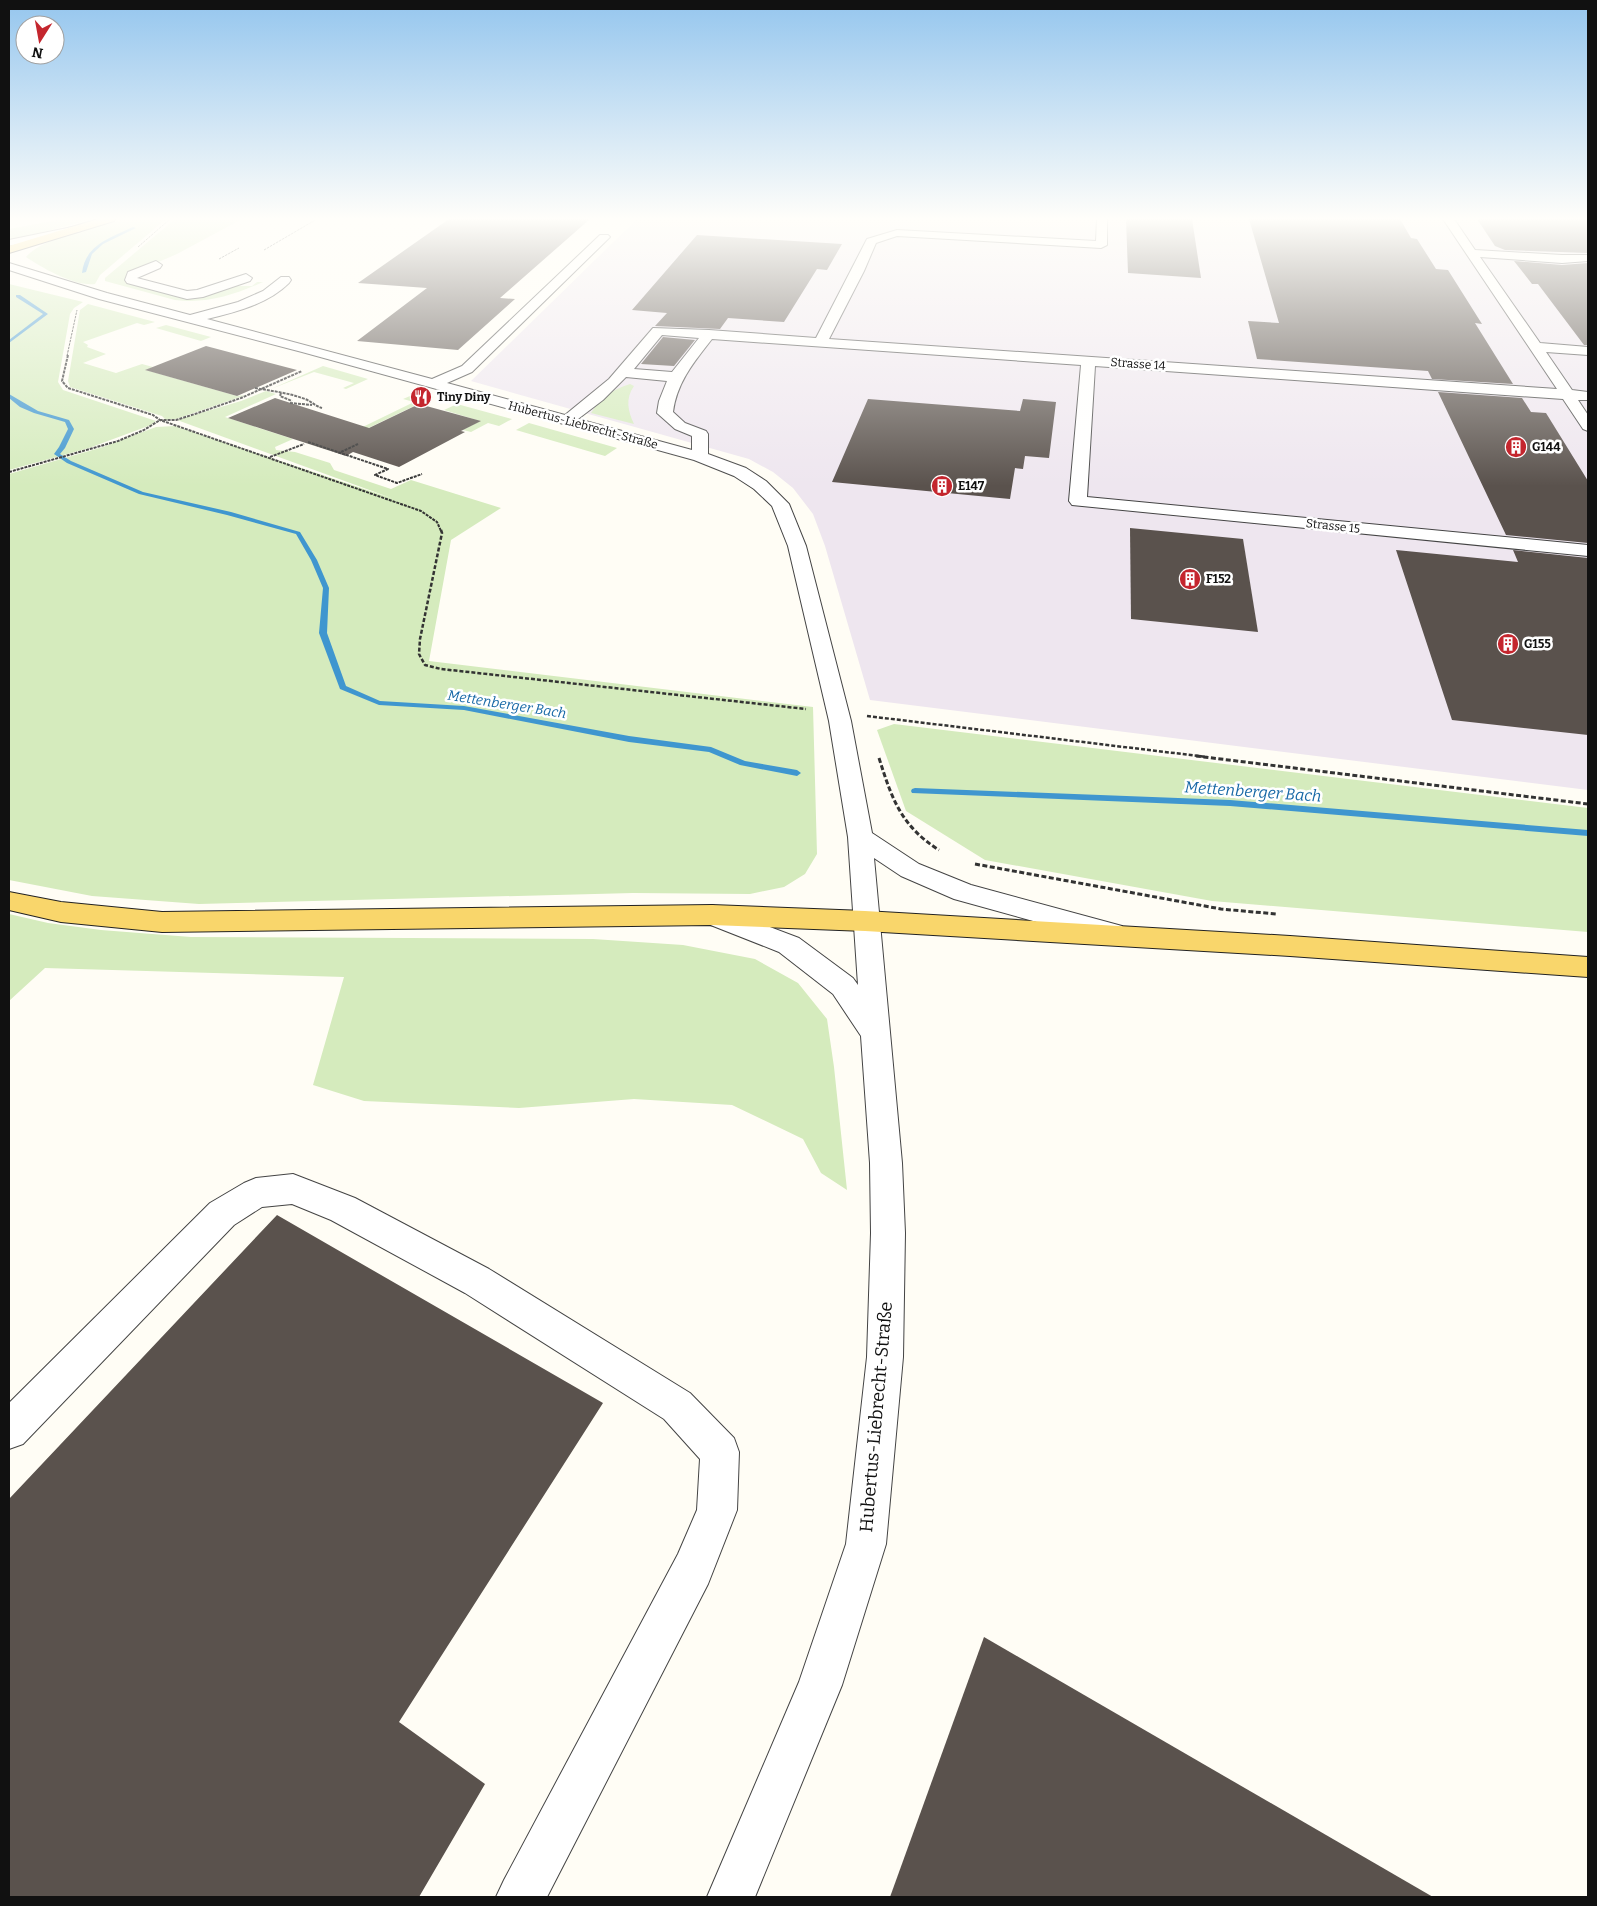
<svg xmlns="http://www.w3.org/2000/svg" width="1597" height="1906" font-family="Bitter,serif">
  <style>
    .industrial { fill: #eee6ef }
    .green { fill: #d5ebbd }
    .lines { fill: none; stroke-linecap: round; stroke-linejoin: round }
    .stream { fill: #3f96cf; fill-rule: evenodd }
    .building { fill: #5a524d }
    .minor-casing { stroke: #444; stroke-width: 2 }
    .major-casing { stroke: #222; stroke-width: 2 }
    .path-far3 { stroke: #333; stroke-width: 1; stroke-dasharray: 2.5 1; stroke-linecap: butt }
    .path-far2 { stroke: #333; stroke-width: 2; stroke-dasharray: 3 1; stroke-linecap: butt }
    .path-far1 { stroke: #333; stroke-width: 2.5; stroke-dasharray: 4 2; stroke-linecap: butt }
    .path { stroke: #333; stroke-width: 3; stroke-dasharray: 5 2.5; stroke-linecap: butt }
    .minor { fill: #fff; fill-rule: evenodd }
    .major { fill: #f9d66b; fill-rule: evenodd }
    .labels { text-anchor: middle; stroke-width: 5; stroke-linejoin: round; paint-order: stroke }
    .far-street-label { font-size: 12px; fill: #111; stroke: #fff }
    .far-poi-label { font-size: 12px; font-weight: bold; fill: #111; stroke: #fff; text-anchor: start }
    .far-water-label { font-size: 14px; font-style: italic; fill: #1768a6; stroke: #fff }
    .water-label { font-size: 16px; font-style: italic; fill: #1768a6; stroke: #fff }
    .near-street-label { font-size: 18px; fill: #111; stroke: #fff }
  </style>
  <rect width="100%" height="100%" fill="#fffdf5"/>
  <path class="industrial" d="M637,219H1588V790L870,700L825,546L813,514L793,488L773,472L749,459L471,381Z"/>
  <g class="green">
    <path d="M63,219H93L9,241V229Z"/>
    <path d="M124,219H166L100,275L95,284C76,287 42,268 26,257C43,237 97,227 124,219Z"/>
    <path d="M175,219H242L177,254L126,276L125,279L128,282L187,297L228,286H252L257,282H263C234,295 207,304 175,300L105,281V278Z"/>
    <path d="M9,284L83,302L74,308L70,314L58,382L63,390L156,421L151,425L89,448L9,470Z"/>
    <path d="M88,304L155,322L144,325L137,323L83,342L88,345L87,347L106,354L83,363L116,373L142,364L153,367L146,370L237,396L246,395L176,419L166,420L162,416L70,387L68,381L80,310Z"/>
    <path d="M166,325L211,337L201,341L156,328Z"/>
    <path d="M323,366L368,379L346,389L343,388L354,383L314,372L271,389Z"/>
    <path d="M630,384L634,386C625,399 628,411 634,424L591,413C601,397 612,390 630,384Z"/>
    <path d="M266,391L276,394L225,417L293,439L275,447L276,450L295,452L330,463L334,470L391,489L411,480L501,508L451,540L429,661L813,707L817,854L805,874L784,887L750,894L633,893L199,904L92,896L9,880V474L103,447L156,427L175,426L394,499L177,420L241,401Z"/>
    <path d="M417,393L433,397L339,442L334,441L414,402L403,399Z"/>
    <path d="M457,404L512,419L499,426L488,423L471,432L463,430L480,421L444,410Z"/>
    <path d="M529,423L617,448L605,456L516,430Z"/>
    <path d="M894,724L1588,808V932L1212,901L985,860L906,811L877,730Z"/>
    <path d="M9,914L48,923L101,930L191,937L593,939L683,945L755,959L798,983L827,1019L834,1067L847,1190L821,1173L803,1139L732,1105L634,1099L519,1108L364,1101L313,1085L344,977L45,968L9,1001Z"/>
  </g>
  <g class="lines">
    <g class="stream">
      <path d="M133,227L136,228L103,244L92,254L86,272L82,273C85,245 110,238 133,227Z"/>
      <path d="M16,295H20L48,314L9,343V340L43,314L16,297Z"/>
      <path d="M9,394L38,411L69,420L74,429L65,448L60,454L71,461L143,492L231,512L300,532L317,560L329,588L327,633L346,686L380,701L464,706L629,736L711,747L745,761L797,770L801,773L797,776L740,765L709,752L629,742L464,710L379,705L340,689L319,633L323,588L311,560L296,534L227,515L139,494L67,463L54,454L59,447L68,429L65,422L34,413L20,407L9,398Z"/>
      <path d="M915,788L1230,800L1588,830V836L1230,806L912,793L911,791L912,789Z"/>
    </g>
  </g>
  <g class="building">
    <path d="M449,219H590L500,298L515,299L458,350L357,341L427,288L358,283Z"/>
    <path d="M1126,219H1192L1201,278L1128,273Z"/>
    <path d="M1249,219H1400L1411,238L1417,239L1436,269L1448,270L1482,324L1475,323L1513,384L1432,379L1428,371L1257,359L1248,321L1279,323Z"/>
    <path d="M1477,219H1588V253L1505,250L1495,246Z"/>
    <path d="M697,235L842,244L827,270L817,269L784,322L728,318L720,329L655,326L667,313L632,310Z"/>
    <path d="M1514,261L1562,265L1588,263V345H1584L1538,284H1532Z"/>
    <path d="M663,337L695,340L674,366L641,364Z"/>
    <path d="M206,346L297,370L237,396L145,370Z"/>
    <path d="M1438,392L1522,398L1531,412L1546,413L1588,481V543L1506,535Z"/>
    <path d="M275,398L369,428L419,404L481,421L461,431L465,432L399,467L353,452L346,456L228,418Z"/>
    <path d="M868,399L1020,411L1023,399L1056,402L1049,458L1025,456L1023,469L1015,468L1010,499L832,482Z"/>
    <path d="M1130,528L1243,539L1258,632L1131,619Z"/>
    <path d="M1396,550L1518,562L1513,550L1588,558V735L1452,720Z"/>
    <path d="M277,1215L603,1403L399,1722L485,1784L419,1897H9V1499Z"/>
    <path d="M984,1637L1433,1897H890Z"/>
  </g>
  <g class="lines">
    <g class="minor-casing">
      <g id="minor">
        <path d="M1097,219H1107V245L1101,248L897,236L876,243L864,271L829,339L1557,389L1443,219H1454L1475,250L1562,255H1588V261L1562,263L1480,257L1540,343L1588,347V355L1546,352L1572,390L1588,392V400H1578L1588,415V431L1583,429L1563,399L1095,366L1087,497L1588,545V556L1072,505L1069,501L1081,365L712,339C694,362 677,382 673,412L685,423L706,431L708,434V454L746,468L766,481L789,504L806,546L851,721L872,833L919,864L971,885L1122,926L1126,933L1122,940L1112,943L954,899L901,876L874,858L902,1163L905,1233L903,1357L886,1544L842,1685L755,1897H707L799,1682L846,1544L867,1357L871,1233L870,1163L861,1036L833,994L779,952L703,922L699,915L703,908L712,905L799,938L853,978L858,985L848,837L829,721L788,546L772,506L754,489L734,476L694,460L302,352L99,299L9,270V263L107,293L190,315L238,302L263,291L281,277H289L291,280L289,283C268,304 236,312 207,319L432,379L462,366L600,235H608L610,237L608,239L472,372L447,383L565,415L609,379L653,328L709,330L816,338L867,239L897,230L1096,241ZM662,335L699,338L672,372L634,369ZM626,377L667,381L659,401L657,413L675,429L692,436V450L578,419L603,400Z"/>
        <path d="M77,226L82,229L81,231L9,246V240Z"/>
        <path d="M156,261L162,265L160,268L137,278L187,291L197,290L246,274L252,278L250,281L203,297L187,299L127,283L125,280L128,272Z"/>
        <path d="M293,1174L355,1198L489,1269L690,1393L734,1438L739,1452L737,1510L708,1584L547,1897H496L504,1880L678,1554L697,1510L700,1459L664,1419L465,1293L331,1220L292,1204L262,1207L234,1225L23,1444L9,1449V1403L210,1203L244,1183L256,1178Z"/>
      </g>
    </g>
    <g class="major-casing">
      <g id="major">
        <path d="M98,219H115L114,221L9,253V246Z"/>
        <path d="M9,892L61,902L162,912L712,905L865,911L1290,936L1588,957V977L1290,956L865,931L712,925L162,932L61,922L9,910Z"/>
      </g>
    </g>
    <g class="path-far3">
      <path d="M138,247L170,219"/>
      <path d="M264,250L317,219"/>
      <path d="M219,259L239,248"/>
      <path d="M67,356L77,310"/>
    </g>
    <g class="path-far2">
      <path d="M68,355L62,381L68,388L153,415L160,420L421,511L437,522L441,531"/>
      <path d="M255,388C272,391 289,393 305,399C311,401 315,406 322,408"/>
      <path d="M281,393L280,396L292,401"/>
      <path d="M290,403L312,405"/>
      <path d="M308,442L388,469L375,475L397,483L422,474"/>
      <path d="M341,452L358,444"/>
      <path d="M270,457L304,444"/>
      <path d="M9,472L118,441L144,430L160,420H176L195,414L241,398L302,371"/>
    </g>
    <g class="path-far1">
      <path d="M441,530L442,533L420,639L419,654L425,665L441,669L806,709"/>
      <path d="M867,716L1207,757"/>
    </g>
    <g class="path">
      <path d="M1196,756L1588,804"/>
      <path d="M879,758C892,799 901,826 939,850"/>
      <path d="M975,864L1221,909L1276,914"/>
    </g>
    <use href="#minor" class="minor"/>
    <use href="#major" class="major"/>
  </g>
  <linearGradient id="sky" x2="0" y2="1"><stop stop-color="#95c6ee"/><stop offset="0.45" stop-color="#fffefa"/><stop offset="1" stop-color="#fffefa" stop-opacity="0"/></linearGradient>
  <rect width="1597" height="486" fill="url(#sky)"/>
  <defs>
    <g id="restaurant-disc" transform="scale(1.125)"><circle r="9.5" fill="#c4262e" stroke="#fff"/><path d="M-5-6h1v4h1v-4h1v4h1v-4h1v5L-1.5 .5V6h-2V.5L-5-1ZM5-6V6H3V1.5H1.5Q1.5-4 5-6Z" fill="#fff"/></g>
    <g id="building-disc" transform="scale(1.125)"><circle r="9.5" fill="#c4262e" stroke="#fff"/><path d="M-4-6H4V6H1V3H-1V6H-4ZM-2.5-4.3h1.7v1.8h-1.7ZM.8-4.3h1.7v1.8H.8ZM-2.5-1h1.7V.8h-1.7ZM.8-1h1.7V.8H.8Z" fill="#fff"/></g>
  </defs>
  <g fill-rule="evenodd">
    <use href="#restaurant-disc" x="421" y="397"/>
    <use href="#building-disc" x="1516" y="447"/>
    <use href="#building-disc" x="942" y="486"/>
    <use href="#building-disc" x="1190" y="579"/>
    <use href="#building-disc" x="1508" y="644"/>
  </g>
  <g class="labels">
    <g class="far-street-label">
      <text transform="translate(1138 364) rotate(4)" y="4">Strasse 14</text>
      <text transform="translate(583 425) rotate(15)" y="4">Hubertus-Liebrecht-Straße</text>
      <text transform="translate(1333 526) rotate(6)" y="4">Strasse 15</text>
    </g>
    <g class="far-poi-label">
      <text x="437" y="401">Tiny Diny</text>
      <text x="1532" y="451">G144</text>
      <text x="958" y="490">E147</text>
      <text x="1206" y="583">F152</text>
      <text x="1524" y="648">G155</text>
    </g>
    <g class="far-water-label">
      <text transform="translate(507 704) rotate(9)" y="5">Mettenberger Bach</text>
    </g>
    <g class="water-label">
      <text transform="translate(1253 791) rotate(4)" y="6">Mettenberger Bach</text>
    </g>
    <g class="near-street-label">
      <text transform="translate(876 1417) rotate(-85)" y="6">Hubertus-Liebrecht-Straße</text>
    </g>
  </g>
  <rect width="1597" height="1906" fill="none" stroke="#111111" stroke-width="20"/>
  <g transform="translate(40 40) rotate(191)"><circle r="24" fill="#ffffff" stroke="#a0a0a0"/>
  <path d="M0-4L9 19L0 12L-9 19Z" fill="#c4262e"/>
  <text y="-8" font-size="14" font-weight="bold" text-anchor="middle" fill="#111111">N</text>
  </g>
</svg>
